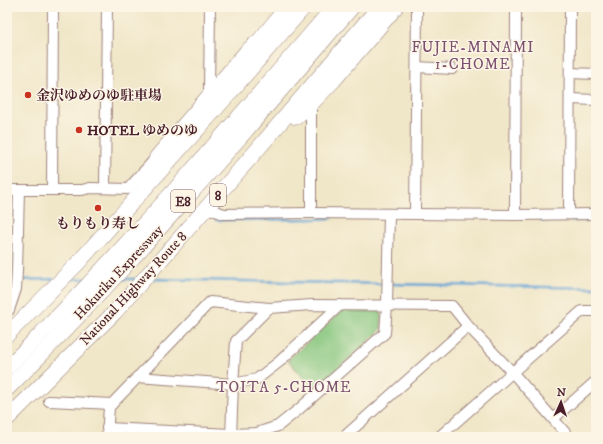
<svg xmlns="http://www.w3.org/2000/svg" width="603" height="444" font-family="'IM FELL DW Pica','Noto Serif JP',serif">
  <style>
    .green { fill: #86c67e; stroke: #687254 }
    .lines { fill: none; stroke-linecap: round; stroke-linejoin: round }
    .stream { stroke: #61a3d5; stroke-width: 2.5 }
    .minor-casing { stroke: #9d827a; stroke-width: 12 }
    .highway-casing { stroke: #9d827a; stroke-width: 16 }
    .minor { stroke: #fff; stroke-width: 10 }
    .highway { stroke: #fff; stroke-width: 15 }
    .poi-dot { fill: #c8321e; stroke: #fcf5e5; stroke-width: 1.5 }
    .labels { text-anchor: middle; stroke-width: 3; stroke-linejoin: round; paint-order: stroke }
    .shield { fill: #fcf5e5; stroke: #7f5f63; stroke-width: 1 }
    .shield-label { font-size: 13px; font-weight: bold; fill: #4a1f2b }
    .poi-label { font-size: 14px; font-weight: bold; fill: #4a1f2b; stroke: #fcf5e5; text-anchor: start }
    .street-label { font-size: 14px; fill: #4a1f2b; stroke: #fcf5e5 }
    .neighbourhood-label { font-size: 15px; letter-spacing: 1px; fill: #7c516f; stroke: #fcf5e5 }
  </style>
  <rect width="100%" height="100%" fill="#fcf5e5"/>
  <filter id="ink" filterUnits="userSpaceOnUse"><feTurbulence type="fractalNoise" baseFrequency=".025" numOctaves="2"/><feDisplacementMap in="SourceGraphic" scale="8" xChannelSelector="R" yChannelSelector="G"/><feConvolveMatrix kernelMatrix="1 2 1 2 8 2 1 2 1" color-interpolation-filters="sRGB"/></filter>
  <filter id="wash" filterUnits="userSpaceOnUse"><feTurbulence type="fractalNoise" baseFrequency=".012" numOctaves="4" result="noise"/><feDisplacementMap in="SourceGraphic" scale="16" xChannelSelector="R" yChannelSelector="G"/><feGaussianBlur stdDeviation="0.9" result="paint"/><feColorMatrix in="noise" values="0 0 0 0 0 0 0 0 0 0 0 0 0 0 0 0 0 1.4 0 .05"/><feComposite in="paint" operator="in"/></filter>
  <g filter="url(#wash)">
    <rect width="100%" height="100%" fill="#f0e6c8"/>
    <path class="green" d="M345,308H378L382,312L381,330L314,390L288,360Z"/>
    <g class="lines">
      <g class="stream">
        <path d="M216,220L316,219L332,218"/>
        <path d="M541,220H596"/>
        <path d="M71,279H86"/>
        <path d="M121,279H136"/>
        <path d="M153,279L386,284"/>
        <path d="M7,280H14"/>
        <path d="M19,280L54,279"/>
        <path d="M391,284L596,288"/>
      </g>
    </g>
  </g>
  <g filter="url(#ink)">
    <g class="lines">
      <g class="minor-casing">
        <g id="minor">
          <path d="M210,7L209,91L212,93"/>
          <path d="M417,67L452,69"/>
          <path d="M570,73L596,74"/>
          <path d="M570,99L596,100"/>
          <path d="M311,104V213"/>
          <path d="M105,188L107,7"/>
          <path d="M7,190H82L90,188L128,189L154,160"/>
          <path d="M52,190L53,7"/>
          <path d="M207,208L224,214L311,213L415,214L515,215L596,214"/>
          <path d="M415,214L417,7"/>
          <path d="M569,214L570,7"/>
          <path d="M515,215L516,7"/>
          <path d="M9,310L16,289L17,271L19,190"/>
          <path d="M137,377L233,384L257,379L279,362L340,305"/>
          <path d="M49,401L112,404"/>
          <path d="M553,419L596,381"/>
          <path d="M107,428L231,434L257,433L278,426L298,410L385,333L387,305L389,214"/>
          <path d="M107,437L109,407L210,302L269,308L312,305L452,306L468,326L512,372L569,437"/>
          <path d="M231,437L233,384L236,341L269,308"/>
          <path d="M344,437L468,326"/>
          <path d="M439,437L582,311H596"/>
        </g>
      </g>
      <g class="highway-casing">
        <g id="highway">
          <path d="M254,50L259,41L287,7"/>
          <path d="M296,117L311,104L334,80L396,7"/>
          <path d="M150,179L157,157L247,51L259,41"/>
          <path d="M7,335L77,264L214,111L304,7"/>
          <path d="M7,368C122,254 228,130 334,7"/>
          <path d="M7,389C129,268 241,137 352,7"/>
          <path d="M7,419L115,312L251,157L379,7"/>
        </g>
      </g>
      <use href="#minor" class="minor"/>
      <use href="#highway" class="highway"/>
    </g>
  </g>
  <g class="poi-dot">
    <circle cx="28" cy="95" r="4"/>
    <circle cx="79" cy="130" r="4"/>
    <circle cx="98" cy="208" r="4"/>
  </g>
  <g class="labels">
    <g class="shield">
      <rect x="210" y="184" width="16" height="22" rx="3"/>
      <rect x="171" y="190" width="24" height="22" rx="3"/>
    </g>
    <g class="shield-label">
      <text x="218" y="200">8</text>
      <text x="183" y="206">E8</text>
    </g>
    <g class="poi-label">
      <text x="36" y="100">金沢ゆめのゆ駐車場</text>
      <text x="87" y="135">HOTEL ゆめのゆ</text>
      <text x="98" y="228" text-anchor="middle">もりもり寿し</text>
    </g>
    <g class="street-label">
      <text transform="translate(118 272) rotate(-47)" y="5">Hokuriku Expressway</text>
      <text transform="translate(133 288) rotate(-47)" y="5">National Highway Route 8</text>
    </g>
    <g class="neighbourhood-label">
      <text x="473" y="52">FUJIE-MINAMI<tspan x="473" dy="17">1-CHOME</tspan></text>
      <text x="284" y="392">TOITA 5-CHOME</text>
    </g>
  </g>
  <rect width="603" height="444" fill="none" stroke="#fcf5e5" stroke-width="24"/>
  <g transform="translate(561 402) rotate(3)" stroke="#fcf5e5" stroke-width="3" paint-order="stroke">
  <path d="M0-3L7 15L0 10L-7 15Z" fill="#4a1f2b"/>
  <text y="-6" font-size="11" font-weight="bold" text-anchor="middle" fill="#4a1f2b">N</text>
  </g>
</svg>
